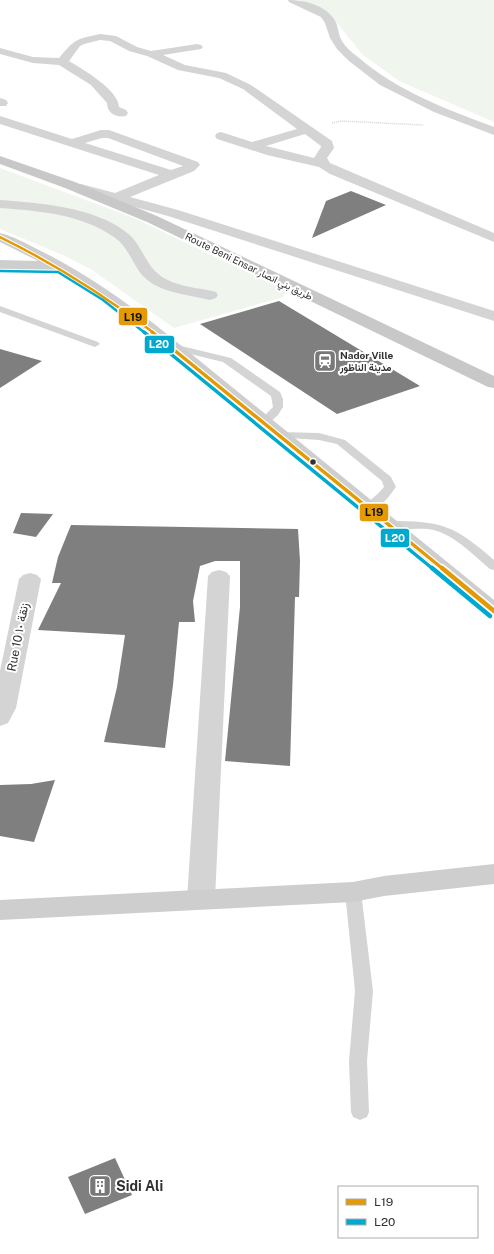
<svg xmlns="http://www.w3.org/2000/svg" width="494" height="1254" font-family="'Public Sans',Vazirmatn,sans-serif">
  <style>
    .green { fill: #f0f5ed }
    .building { fill: #7f7f7f }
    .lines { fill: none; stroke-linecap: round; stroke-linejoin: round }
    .path { stroke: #d4d4d4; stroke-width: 1.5; stroke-dasharray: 1 1; stroke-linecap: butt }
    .lane { fill: #d4d4d4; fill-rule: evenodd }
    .street { fill: #d4d4d4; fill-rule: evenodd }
    .secondary { fill: #cecece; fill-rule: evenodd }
    .primary { fill: #c8c8c8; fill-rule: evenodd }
    .bus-1-far2-casing { stroke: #fff; stroke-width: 4.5 }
    .bus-1-far1-casing { stroke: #fff; stroke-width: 6 }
    .bus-1-casing { stroke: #fff; stroke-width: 8 }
    .bus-2-far2-casing { stroke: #fff; stroke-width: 4.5 }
    .bus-2-far1-casing { stroke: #fff; stroke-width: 6 }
    .bus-2-casing { stroke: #fff; stroke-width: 8 }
    .bus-1-far2 { stroke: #e39a05; stroke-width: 2.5 }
    .bus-1-far1 { stroke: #e39a05; stroke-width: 3.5 }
    .bus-1 { stroke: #e39a05; stroke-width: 4.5 }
    .bus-2-far2 { stroke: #00a9ce; stroke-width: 2.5 }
    .bus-2-far1 { stroke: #00a9ce; stroke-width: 3.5 }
    .bus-2 { stroke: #00a9ce; stroke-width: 4.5 }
    .bus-dot { fill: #303030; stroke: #fff; stroke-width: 1.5 }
    .labels { text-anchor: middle; stroke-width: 4; stroke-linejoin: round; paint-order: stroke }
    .far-street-label { font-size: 10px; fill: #303030; stroke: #fff }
    .far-poi-label { font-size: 10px; font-weight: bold; fill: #303030; stroke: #fff; text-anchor: start }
    .street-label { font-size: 12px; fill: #303030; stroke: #fff }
    .near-poi-label { font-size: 14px; font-weight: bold; fill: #303030; stroke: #fff; text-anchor: start }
    .line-badge { stroke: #fff; stroke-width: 1.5 }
    .badge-label { font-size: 11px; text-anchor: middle; font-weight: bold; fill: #fff }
    .pale-badge-label { font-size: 11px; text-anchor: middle; font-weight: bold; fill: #111 }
  </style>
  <rect width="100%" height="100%" fill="#fff"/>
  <g class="green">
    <path d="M299,0H494V122L399,81L363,55L328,12Z"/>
    <path d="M0,168L134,218L286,291L283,297L174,328L92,270L65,256L0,229Z"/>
  </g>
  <g class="building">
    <path d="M351,191L386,205L312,238L326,201Z"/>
    <path d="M279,301L420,386L337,414L200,324Z"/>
    <path d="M0,349L42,361L0,388Z"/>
    <path d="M21,513L53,514L36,537L13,533Z"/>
    <path d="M71,525L298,529L300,561L299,597H295L290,766L225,761L240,607V561H215L200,566L193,601L195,622H179L173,685L165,748L104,742L117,687L125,635L38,630L61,583H52L58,557Z"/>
    <path d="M55,780L34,842L0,836V785L31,784Z"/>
    <path d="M115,1158L132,1195L85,1214L68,1177Z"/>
  </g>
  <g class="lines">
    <path class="path" d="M332,123L341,121L423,125"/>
    <g class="lane">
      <path d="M0,306L98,342L100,344L95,347L92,346L0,312Z"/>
      <path d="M173,344L231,358L280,392L283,399V407L278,415L268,424H260L259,422L260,420L273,407L271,396L223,362L170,349L168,347L170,345Z"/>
      <path d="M279,432L319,433L345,440L391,477L396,487C389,496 378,514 365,510L363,508C369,500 378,495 384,487L382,481L337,444L319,440L275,437L274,435L275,433Z"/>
      <path d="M389,521C442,521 454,525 494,560V570L490,569C472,554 452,532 428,529C414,528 398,531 385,528L383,525L385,522Z"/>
      <path d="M353,886L359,888L361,892L373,991L367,1061L369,1112L367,1117L360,1120L353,1117L351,1112L349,1061L355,991L345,892L347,888Z"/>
    </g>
    <g class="street">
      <path d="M288,0C304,0 325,5 334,19C338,25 338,31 340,37C343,45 351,52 358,57C397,91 446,109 494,127V135L434,112L380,85L349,61L337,49L330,38L325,23L321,17L289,2Z"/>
      <path d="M100,34L116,36L137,47L151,51L197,44L201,45L203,47L201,49L163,55L185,65L226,73L251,85L332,141L334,148L327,158L330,163L494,233V242L330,174L319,167L267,155L217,139L215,136L217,133L221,132L252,142L297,129L243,89L219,78L178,70L147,56L129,51L110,41L100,40L84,44L80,46L69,61C82,69 119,90 119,107L126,110L128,113L126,116C116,118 107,113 107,103L91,85L59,65L33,63L0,54V48L33,57L59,58C75,39 76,39 100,34ZM305,134L321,146V147L314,158L266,146Z"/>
      <path d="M0,98L6,100L8,103L6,106H0Z"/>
      <path d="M0,116L72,139L101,130H109L198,162L200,165L194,171L130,197L178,210L494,311V321L168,216L76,191L74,188L76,185L81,184L115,193L159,175L0,124ZM102,138H108L183,166L171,170L85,143Z"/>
      <path d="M0,200C40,203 94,207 126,232C140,242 144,260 155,271C170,287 197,287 216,292L218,295L216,298L210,300C186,294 154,293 139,271C131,259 126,245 114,237C81,214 39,211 0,208Z"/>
      <path d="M219,570L226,572L230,576L215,899L211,906L201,909L191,906L187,899L208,576L212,572Z"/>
      <path d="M30,573L37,575L41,579L16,708L8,723L0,726V671L19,579L23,575Z"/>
    </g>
    <g class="secondary">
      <path d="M0,233C13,236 25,243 37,249C80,270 119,297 157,326L494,600V618L486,616L145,332L91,293L55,271L0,270V260L38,261L0,242Z"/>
      <path d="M494,864V884L384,896L353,902L0,920V900L353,882L384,876Z"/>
    </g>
    <path class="primary" d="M0,156L75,182L157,216L494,376V388L488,387L147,222L65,188L0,164Z"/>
    <g class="bus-1-far2-casing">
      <path id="bus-1-far2" d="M0,237C55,264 105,296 154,333"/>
    </g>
    <g class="bus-1-far1-casing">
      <path id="bus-1-far1" d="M152,332L443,569"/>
    </g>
    <g class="bus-1-casing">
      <path id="bus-1" d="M442,568L494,611"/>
    </g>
    <g class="bus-2-far2-casing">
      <path id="bus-2-far2" d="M0,271L58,272L103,300L145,333"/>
    </g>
    <g class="bus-2-far1-casing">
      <path id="bus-2-far1" d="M144,332L433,569"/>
    </g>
    <g class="bus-2-casing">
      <path id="bus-2" d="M432,568L490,616"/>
    </g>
    <use href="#bus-1-far2" class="bus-1-far2"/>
    <use href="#bus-1-far1" class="bus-1-far1"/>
    <use href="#bus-1" class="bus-1"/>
    <use href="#bus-2-far2" class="bus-2-far2"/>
    <use href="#bus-2-far1" class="bus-2-far1"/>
    <use href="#bus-2" class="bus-2"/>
  </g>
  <defs>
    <g id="station-square" transform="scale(1.15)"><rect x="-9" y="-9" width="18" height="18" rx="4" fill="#787878" stroke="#fff"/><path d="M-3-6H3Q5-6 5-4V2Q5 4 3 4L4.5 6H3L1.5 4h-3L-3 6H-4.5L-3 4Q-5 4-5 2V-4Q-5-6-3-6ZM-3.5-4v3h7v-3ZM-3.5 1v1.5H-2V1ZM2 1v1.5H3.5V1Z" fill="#fff"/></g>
    <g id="building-square" transform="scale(1.15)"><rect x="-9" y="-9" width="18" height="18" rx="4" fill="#787878" stroke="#fff"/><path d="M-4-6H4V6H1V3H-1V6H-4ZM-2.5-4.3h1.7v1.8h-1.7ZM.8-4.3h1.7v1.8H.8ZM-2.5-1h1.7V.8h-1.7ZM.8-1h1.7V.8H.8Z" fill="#fff"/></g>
  </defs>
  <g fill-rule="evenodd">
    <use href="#station-square" x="325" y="361"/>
    <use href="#building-square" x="100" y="1186"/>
  </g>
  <circle class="bus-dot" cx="313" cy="462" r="3.5"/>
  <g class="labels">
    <g class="far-street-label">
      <text transform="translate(249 266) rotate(26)" y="4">Route Beni Ensar طريق بني انصار</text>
    </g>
    <g class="far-poi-label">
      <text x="340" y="359">Nador Ville<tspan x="340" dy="12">مدينة الناظور</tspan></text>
    </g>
    <g class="street-label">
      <text transform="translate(18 637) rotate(-79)" y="4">Rue 10 زنقة ١٠</text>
    </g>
    <g class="near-poi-label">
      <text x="116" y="1191">Sidi Ali</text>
    </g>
  </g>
  <g class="line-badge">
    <rect x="118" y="307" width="30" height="19" rx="4" fill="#e39a05"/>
    <rect x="144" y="335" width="31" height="19" rx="4" fill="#00a9ce"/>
    <rect x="359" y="503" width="30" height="19" rx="4" fill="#e39a05"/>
    <rect x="380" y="528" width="30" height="20" rx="4" fill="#00a9ce"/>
  </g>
  <g class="badge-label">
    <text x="159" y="348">L20</text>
    <text x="395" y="542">L20</text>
  </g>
  <g class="pale-badge-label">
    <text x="133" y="321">L19</text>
    <text x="374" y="516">L19</text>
  </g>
  <rect x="338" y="1186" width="140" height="52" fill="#ffffff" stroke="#acacac"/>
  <rect x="346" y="1199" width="20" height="6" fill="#e39a05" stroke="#acacac"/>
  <text x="374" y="1206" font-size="12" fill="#303030">L19</text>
  <rect x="346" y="1219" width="20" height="6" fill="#00a9ce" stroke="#acacac"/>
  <text x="374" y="1226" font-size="12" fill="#303030">L20</text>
</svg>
